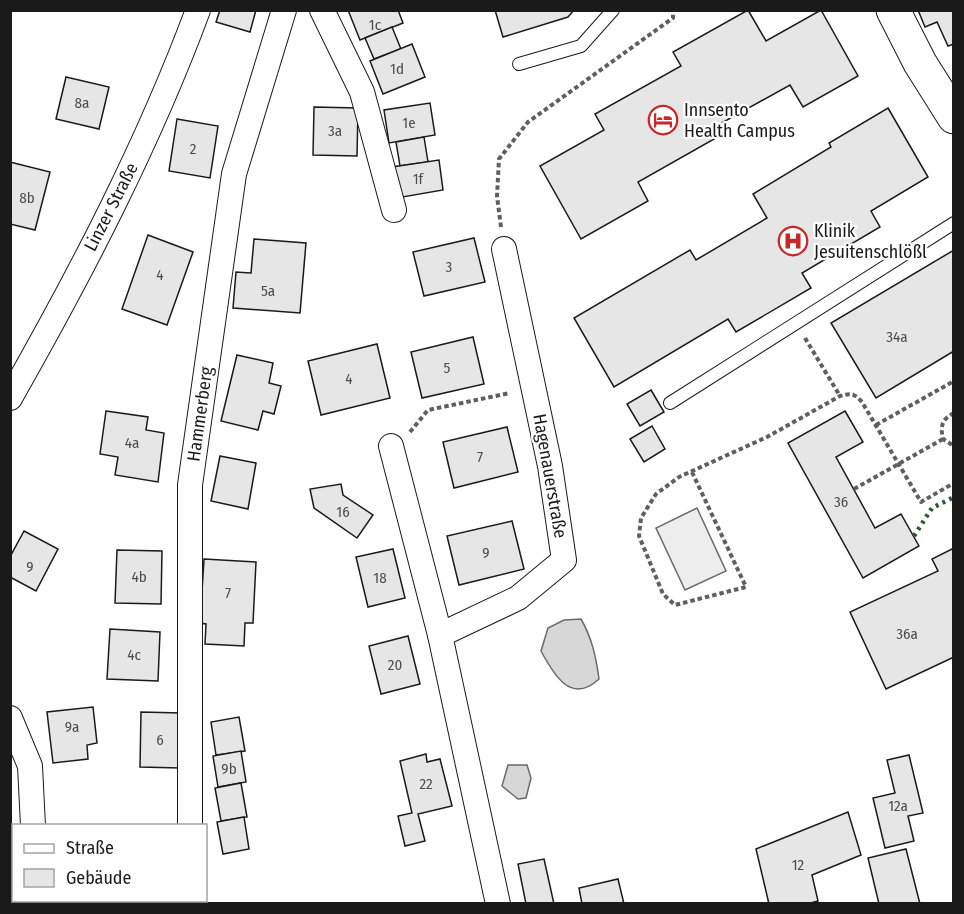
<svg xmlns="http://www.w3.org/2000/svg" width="964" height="914" font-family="'Fira Sans Condensed',sans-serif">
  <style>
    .green { fill: #ededed; stroke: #6a6a6a; stroke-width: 1.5 }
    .water { fill: #d7d7d7; stroke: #6a6a6a; stroke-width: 1.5 }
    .building { fill: #e6e6e6; stroke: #1a1a1a; stroke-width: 1.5 }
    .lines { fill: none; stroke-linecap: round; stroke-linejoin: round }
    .service-casing { stroke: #1a1a1a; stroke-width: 14 }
    .minor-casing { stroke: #1a1a1a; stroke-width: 26 }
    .primary-casing { stroke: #1a1a1a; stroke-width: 35 }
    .path { stroke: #5f5f5f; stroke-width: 4; stroke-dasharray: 4.5 3; stroke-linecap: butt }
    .service { stroke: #fff; stroke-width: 12 }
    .minor { stroke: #fff; stroke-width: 24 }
    .primary { stroke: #fff; stroke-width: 33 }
    .hedge { stroke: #2b5a34; stroke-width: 4.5; stroke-dasharray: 3 4.5; stroke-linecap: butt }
    .labels { text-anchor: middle; stroke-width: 4.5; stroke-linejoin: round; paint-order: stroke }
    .number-label { font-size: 15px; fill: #4d4d4d }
    .poi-label { font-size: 18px; fill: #1a1a1a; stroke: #fff; text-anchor: start }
    .street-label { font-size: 18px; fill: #1a1a1a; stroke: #fff }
  </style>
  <rect width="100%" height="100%" fill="#fff"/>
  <path class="green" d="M697,508L726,571L685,590L656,528Z"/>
  <g class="water">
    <path d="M581,619C592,638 596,657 599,679C571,705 554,675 541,651L548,628L564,620Z"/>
    <path d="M508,765H527L531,778L526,798L518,799L502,786Z"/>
  </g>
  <g class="building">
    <path d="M220,10H256L250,32L216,22Z"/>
    <path d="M348,10H398L403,23L360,40Z"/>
    <path d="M495,10H574L568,17L503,37Z"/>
    <path d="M748,10L766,41L821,10L858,76L803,107L790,85L718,125L723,134L638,182L648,201L581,239L540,166L604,130L595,114L681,66L673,52Z"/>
    <path d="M918,10H954V44L948,46L937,22L925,27Z"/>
    <path d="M392,27L401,49L374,59L365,38Z"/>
    <path d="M412,44L425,77L383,94L370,61Z"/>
    <path d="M66,77L109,87L99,129L56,119Z"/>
    <path d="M430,103L435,135L389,143L384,110Z"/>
    <path d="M314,107L358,108L357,156L313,155Z"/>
    <path d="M888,108L928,177L871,211L880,227L802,273L811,288L736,332L728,319L614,387L574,318L690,250L696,260L767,218L753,194L831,147L829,143Z"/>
    <path d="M177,119L218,126L210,178L169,171Z"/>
    <path d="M424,137L428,162L400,166L396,142Z"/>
    <path d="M439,160L443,190L397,198L392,167Z"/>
    <path d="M10,162L50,172L35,230L10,224Z"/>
    <path d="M148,235L193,252L167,325L122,309Z"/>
    <path d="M474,238L485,282L424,296L413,252Z"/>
    <path d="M254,239L306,243L300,313L233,308L236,272L251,273Z"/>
    <path d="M954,250V351L876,398L831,323Z"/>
    <path d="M473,337L484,384L422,398L411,352Z"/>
    <path d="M377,344L390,398L321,415L308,361Z"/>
    <path d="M237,355L273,363L269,383L281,386L274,414L263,411L258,430L221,421Z"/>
    <path d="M651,390L664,412L640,426L627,404Z"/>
    <path d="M106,411L148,417L146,430L164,433L158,482L115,475L118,457L100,454Z"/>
    <path d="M845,411L863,442L836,457L875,528L901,514L919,546L863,578L788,443Z"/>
    <path d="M652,426L665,449L644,462L630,439Z"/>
    <path d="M507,427L518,472L454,488L443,442Z"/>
    <path d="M220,456L256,463L248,509L211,501Z"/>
    <path d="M341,484L343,495L373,515L357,538L314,508L310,489Z"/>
    <path d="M512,521L524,569L459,585L447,536Z"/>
    <path d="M24,531L58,549L36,591L10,577V557Z"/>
    <path d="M954,548V657L886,689L850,612L938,571L932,559Z"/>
    <path d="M393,549L405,598L368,607L356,557Z"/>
    <path d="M117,550L162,551L161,604L115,603Z"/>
    <path d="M204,559L256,562L253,623H245L244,646L205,644L206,624L200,623Z"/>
    <path d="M110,629L160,632L158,681L107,679Z"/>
    <path d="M408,636L420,684L381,694L369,646Z"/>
    <path d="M93,707L97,743L87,745L88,759L53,763L47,712Z"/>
    <path d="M141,712L181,713L180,768L140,767Z"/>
    <path d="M239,717L245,751L216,755L211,722Z"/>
    <path d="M241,751L246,782L218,787L213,756Z"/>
    <path d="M426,754L427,762L440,759L452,806L418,814L425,841L405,846L398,816L412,813L400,761Z"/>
    <path d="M909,755L923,813L908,816L914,841L885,848L873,798L895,793L887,760Z"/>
    <path d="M241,783L247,817L221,821L215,788Z"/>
    <path d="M848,812L861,855L812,875L818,901L807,904H769L756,849Z"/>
    <path d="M244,817L249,849L223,854L217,822Z"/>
    <path d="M906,849L920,904H879L868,858Z"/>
    <path d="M544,859L554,904H526L518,864Z"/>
    <path d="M618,879L624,904H582L579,888Z"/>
  </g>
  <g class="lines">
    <g class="service-casing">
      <g id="service">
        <path d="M519,64L581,46L613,10"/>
        <path d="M670,403L954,223"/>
      </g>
    </g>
    <g class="minor-casing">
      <g id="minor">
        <path d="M322,10L362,92L394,210"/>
        <path d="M10,398C81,273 148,145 198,10"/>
        <path d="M391,446L440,635L498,904"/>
        <path d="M440,635L518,598L564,560L550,466L504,249"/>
        <path d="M10,718L30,766L33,826"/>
        <path d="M190,826V485L234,174L284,10"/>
        <path d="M191,900V904"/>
        <path d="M26,904L27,900"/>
      </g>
    </g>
    <g class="primary-casing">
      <path id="primary" d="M893,10L920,63L954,117"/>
    </g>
    <g class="path">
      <path d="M501,227L497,196L499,159L528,122L673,18V10"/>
      <path d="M805,338L840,396"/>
      <path d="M954,413C942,419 940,426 943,439L954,446"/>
      <path d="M876,425L954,381"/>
      <path d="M410,432L428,410L510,393"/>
      <path d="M692,472L746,587L675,605L663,594L639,536L641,518L656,494L679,477L767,437L840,396C851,393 854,393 862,402L921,502L954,483"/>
      <path d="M854,489L943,439"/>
    </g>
    <use href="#service" class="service"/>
    <use href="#minor" class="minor"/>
    <use href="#primary" class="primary"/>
    <path class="hedge" d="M914,536L932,508L954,497"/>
  </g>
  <defs>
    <g id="hotel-ring" transform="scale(1.5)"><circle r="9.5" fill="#fff" stroke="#c62828" stroke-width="1.5"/><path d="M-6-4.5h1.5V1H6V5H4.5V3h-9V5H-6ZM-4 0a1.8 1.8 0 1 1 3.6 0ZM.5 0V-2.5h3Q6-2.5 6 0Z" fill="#c62828"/></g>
    <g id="hospital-ring" transform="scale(1.5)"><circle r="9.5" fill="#fff" stroke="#c62828" stroke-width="1.5"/><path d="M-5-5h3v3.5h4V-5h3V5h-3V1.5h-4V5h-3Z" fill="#c62828"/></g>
  </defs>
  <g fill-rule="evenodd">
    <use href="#hotel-ring" x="663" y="120"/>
    <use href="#hospital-ring" x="793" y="241"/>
  </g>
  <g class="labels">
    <g class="number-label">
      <text x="375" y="30">1c</text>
      <text x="397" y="74">1d</text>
      <text x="82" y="108">8a</text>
      <text x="409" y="128">1e</text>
      <text x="335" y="136">3a</text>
      <text x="193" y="154">2</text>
      <text x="418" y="184">1f</text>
      <text x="27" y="203">8b</text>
      <text x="449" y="272">3</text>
      <text x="160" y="280">4</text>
      <text x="268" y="296">5a</text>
      <text x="897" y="342">34a</text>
      <text x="447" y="373">5</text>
      <text x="349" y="384">4</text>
      <text x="132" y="448">4a</text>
      <text x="480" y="462">7</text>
      <text x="841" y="507">36</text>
      <text x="343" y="517">16</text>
      <text x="486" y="558">9</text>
      <text x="30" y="572">9</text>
      <text x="139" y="582">4b</text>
      <text x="380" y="583">18</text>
      <text x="228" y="598">7</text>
      <text x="907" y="639">36a</text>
      <text x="134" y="660">4c</text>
      <text x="395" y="670">20</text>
      <text x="72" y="732">9a</text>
      <text x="160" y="745">6</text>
      <text x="229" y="774">9b</text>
      <text x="426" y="789">22</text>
      <text x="898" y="811">12a</text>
      <text x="798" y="870">12</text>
    </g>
    <g class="poi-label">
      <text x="684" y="116">Innsento<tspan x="684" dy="21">Health Campus</tspan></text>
      <text x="814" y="237">Klinik<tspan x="814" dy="21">Jesuitenschlößl</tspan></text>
    </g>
    <g class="street-label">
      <text transform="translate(111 207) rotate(-63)" y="6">Linzer Straße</text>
      <text transform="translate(200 414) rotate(-82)" y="6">Hammerberg</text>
      <text transform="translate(550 476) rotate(80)" y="6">Hagenauerstraße</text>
    </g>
  </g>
  <rect width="964" height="914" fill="none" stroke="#1a1a1a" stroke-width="24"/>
  <rect x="12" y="824" width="195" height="78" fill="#ffffff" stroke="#a3a3a3" stroke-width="1.5"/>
  <rect x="24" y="844" width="30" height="9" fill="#ffffff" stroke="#a3a3a3" stroke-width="1.5"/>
  <text x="66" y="854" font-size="18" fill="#1a1a1a">Straße</text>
  <rect x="24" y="869" width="30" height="18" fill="#e6e6e6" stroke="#a3a3a3" stroke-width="1.5"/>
  <text x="66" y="884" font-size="18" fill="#1a1a1a">Gebäude</text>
</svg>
